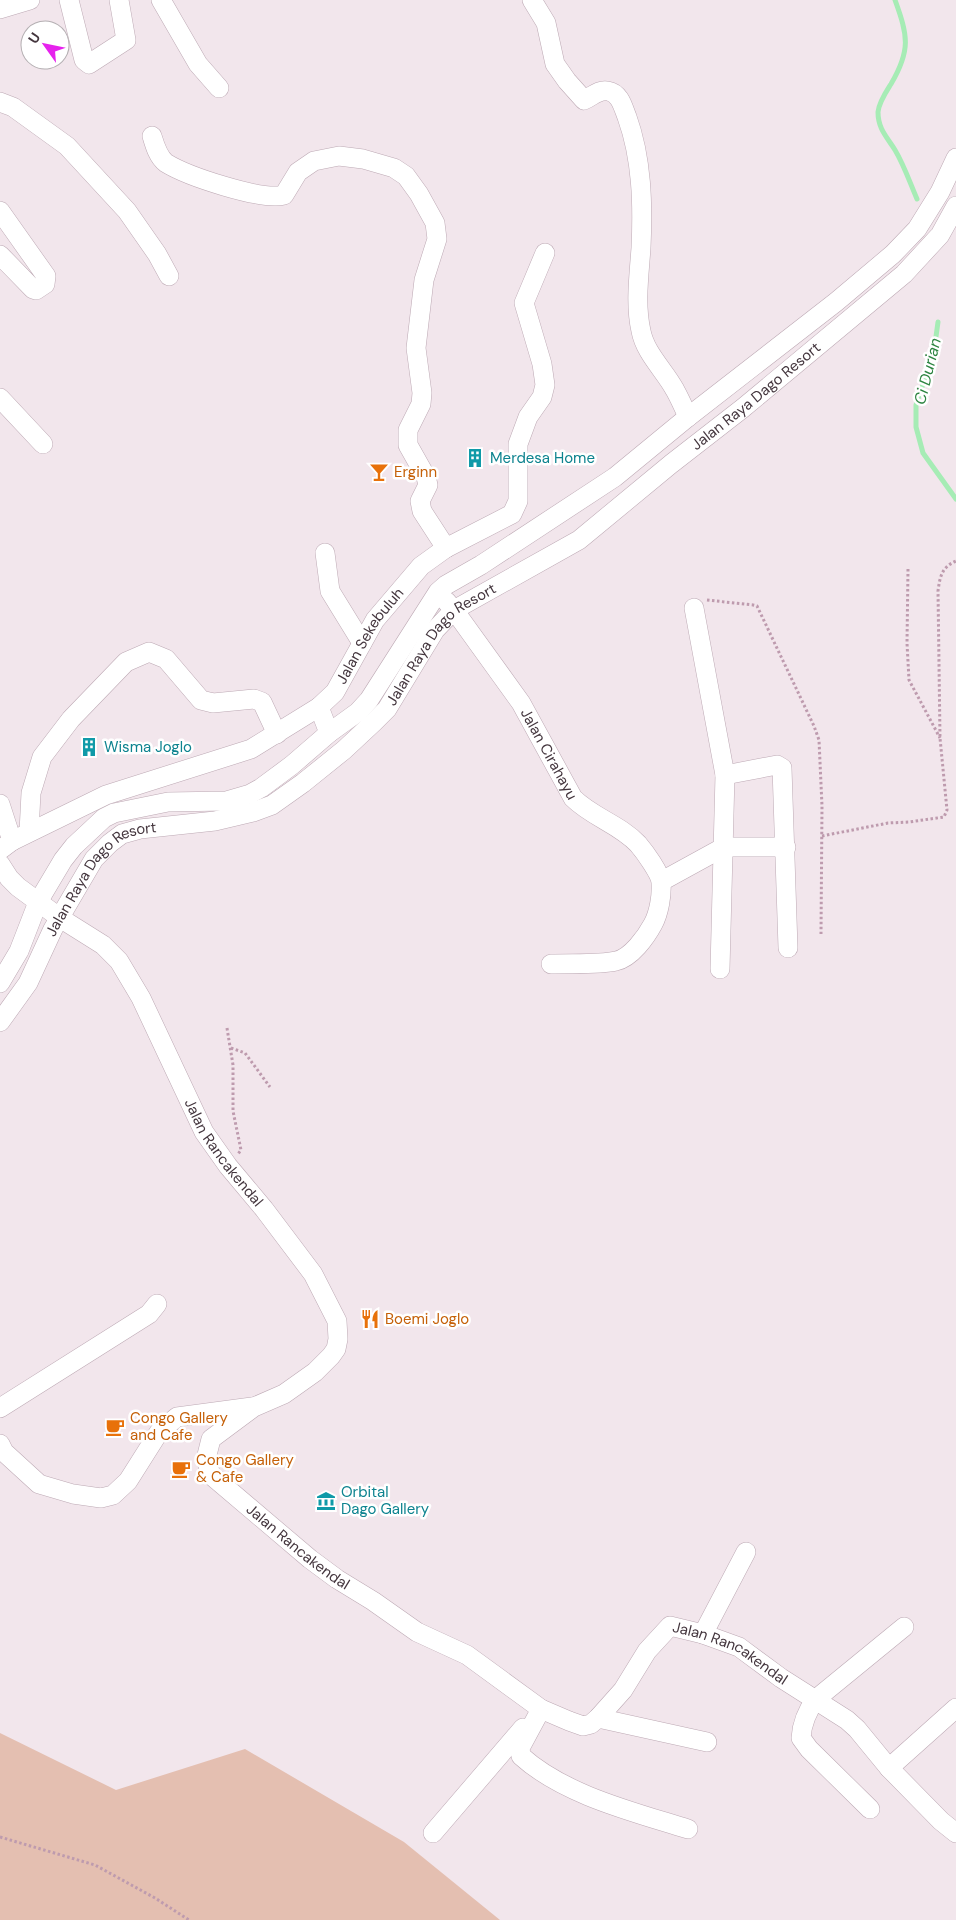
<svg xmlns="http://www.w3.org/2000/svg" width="956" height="1920" font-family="'DM Sans',sans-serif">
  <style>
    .green { fill: #e4bfb1 }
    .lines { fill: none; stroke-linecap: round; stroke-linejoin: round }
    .stream { stroke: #a6ecb5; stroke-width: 5 }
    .minor-casing { stroke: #bda9b4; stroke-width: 20 }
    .path { stroke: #be9bae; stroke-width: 3; stroke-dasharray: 2.5 2.5; stroke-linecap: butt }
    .minor { stroke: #fff; stroke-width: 19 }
    .labels { text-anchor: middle; stroke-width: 5; stroke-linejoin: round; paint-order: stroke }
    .street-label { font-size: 15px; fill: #44363e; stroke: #fff }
    .culture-label { font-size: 15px; fill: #0d838f; stroke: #fff; text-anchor: start }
    .food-label { font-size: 15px; fill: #c56008; stroke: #fff; text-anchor: start }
    .water-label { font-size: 16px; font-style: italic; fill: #2d8441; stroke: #fff }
  </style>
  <rect width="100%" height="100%" fill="#f2e6ec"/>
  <path class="green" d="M0,1733L116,1790L245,1749L404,1842L500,1920H0Z"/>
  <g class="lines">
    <g class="stream">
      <path d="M895,0C908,36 911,50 891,84C886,92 879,102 878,112C878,129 887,137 895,150C904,165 910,183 917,199"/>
      <path d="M938,322L934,351L916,405V427L923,453L956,499"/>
    </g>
    <g class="minor-casing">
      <g id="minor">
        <path d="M69,0L84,60L89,64L126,40L119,0"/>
        <path d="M161,0L198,64L219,88"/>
        <path d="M532,0L546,23L555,64L567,81L584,100C592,97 598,89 608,91C620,93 623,107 627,117C642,159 643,204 641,248C639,276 635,304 641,331C645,353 665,371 675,390C680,399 684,408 688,417"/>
        <path d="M0,9L30,0"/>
        <path d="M0,102L13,107L67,146L127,211L157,254L169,276"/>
        <path d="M152,136C155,146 158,157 166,163C187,176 261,201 284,195L298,172L314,161L339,156L363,159L394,168L406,176L419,194L435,223L437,239L424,280L416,348L422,393L421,404L408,430V445L426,477L428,485L420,501L422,511L446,548"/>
        <path d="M0,211L46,276L45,284L36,290L33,289L0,255"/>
        <path d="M0,398L43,444"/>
        <path d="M325,553L330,591L362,643"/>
        <path id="s1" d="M446,601L454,610L521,703L573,798C592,817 619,824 638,844C644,851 661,874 661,883C662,895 659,913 653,924C646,937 631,958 616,961C599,965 570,963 551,964"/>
        <path d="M694,608L725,775L720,969"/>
        <path id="s2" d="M329,733L319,707L335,692L375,620L421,566L446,548L512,514L518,501V444L528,417L542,397L545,385L542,364L524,303L545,253"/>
        <path d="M725,775L777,765L782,768L788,948"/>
        <path d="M0,804L12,841L0,850"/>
        <path d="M29,832L31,793L42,757L71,719L126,662L149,652L166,659L201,700L213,703L254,699L262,702L277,734"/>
        <path d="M12,841L106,795L251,749L319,707"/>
        <path id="s3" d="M0,864L9,878L18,887L60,918L103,945L119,961L141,998L204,1132L228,1166L264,1209L313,1274L337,1321L338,1339L336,1349L331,1356L315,1372L284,1394L254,1407L211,1439L206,1459L211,1475L310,1559L337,1579L373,1601L417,1632L467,1655L541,1709L569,1721L583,1726L591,1724L598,1718L623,1690L647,1651L670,1626L703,1634L739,1647L781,1678L847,1720L857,1729L889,1768L941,1821L956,1833"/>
        <path d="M662,881L724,847H786"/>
        <path d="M0,983L19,951L38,902L63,860L74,846L104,818L114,813L168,802L226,801L250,794L261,788L292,765L329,733L358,712L369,700L438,592L446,585L481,565L615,477L688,417L836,302L893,254L917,229L940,192L956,158"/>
        <path id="s4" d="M0,1022L28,983L53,929L94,859L110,843L122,834L140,829L215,821L253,812L272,805L303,783L344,750L374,722L387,709L435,630L454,610L579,540L671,464L743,408L904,274L940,235L956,206"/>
        <path d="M0,1408L149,1314L157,1304"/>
        <path d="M0,1444L4,1452L39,1484L73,1494L101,1498L113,1495L128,1481L159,1432L177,1417L252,1407"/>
        <path d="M703,1634L746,1552"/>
        <path d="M541,1709L520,1748L521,1756C564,1795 634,1812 688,1829"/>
        <path d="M598,1718L707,1742"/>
        <path d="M889,1768L956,1708"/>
        <path d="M870,1809L809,1749L801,1738C802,1722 807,1711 816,1699L904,1627"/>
        <path d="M433,1833L523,1728"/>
      </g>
    </g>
    <g class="path">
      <path d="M908,569L907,643L909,680L940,738"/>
      <path d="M707,600L753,605L757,606L814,726L819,740L822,806L821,934"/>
      <path d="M822,836L888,823L909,822L944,817L947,810L940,738L938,591C940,576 942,567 956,561"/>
      <path d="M227,1028L233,1065V1111L241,1150L238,1154"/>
      <path d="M231,1048L245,1053L270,1087"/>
      <path d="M0,1837L95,1865L155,1898L189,1920"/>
    </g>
    <use href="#minor" class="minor"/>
  </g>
  <defs>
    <g id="building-bare" transform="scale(1.5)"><path d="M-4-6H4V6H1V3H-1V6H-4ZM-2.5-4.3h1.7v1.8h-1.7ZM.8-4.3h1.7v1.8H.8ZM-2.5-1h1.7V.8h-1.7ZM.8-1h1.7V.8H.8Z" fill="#0f9aa8" stroke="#fff" stroke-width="2.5" paint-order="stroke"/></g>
    <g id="bar-bare" transform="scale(1.5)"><path d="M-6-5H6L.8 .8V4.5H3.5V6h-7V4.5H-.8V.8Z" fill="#e8710a" stroke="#fff" stroke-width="2.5" paint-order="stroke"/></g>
    <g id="restaurant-bare" transform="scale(1.5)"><path d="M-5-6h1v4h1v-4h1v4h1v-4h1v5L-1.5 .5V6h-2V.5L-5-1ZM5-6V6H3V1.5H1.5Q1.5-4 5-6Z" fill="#e8710a" stroke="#fff" stroke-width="2.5" paint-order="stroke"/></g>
    <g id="cafe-bare" transform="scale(1.5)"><path d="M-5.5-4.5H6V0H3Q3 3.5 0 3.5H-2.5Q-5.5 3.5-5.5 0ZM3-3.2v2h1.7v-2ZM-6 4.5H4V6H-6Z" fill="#e8710a" stroke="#fff" stroke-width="2.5" paint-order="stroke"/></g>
    <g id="museum-bare" transform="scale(1.5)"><path d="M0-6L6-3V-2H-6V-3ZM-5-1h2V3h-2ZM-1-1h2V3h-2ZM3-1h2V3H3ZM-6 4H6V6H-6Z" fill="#0f9aa8" stroke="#fff" stroke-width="2.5" paint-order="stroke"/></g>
  </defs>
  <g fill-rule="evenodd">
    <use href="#building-bare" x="475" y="458"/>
    <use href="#bar-bare" x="379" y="472"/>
    <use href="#building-bare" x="89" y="747"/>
    <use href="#restaurant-bare" x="370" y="1319"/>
    <use href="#cafe-bare" x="115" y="1427"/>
    <use href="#cafe-bare" x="181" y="1469"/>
    <use href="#museum-bare" x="326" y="1501"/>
  </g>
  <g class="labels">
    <g class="street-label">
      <text dy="5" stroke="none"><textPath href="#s4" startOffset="1021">Jalan Raya Dago Resort</textPath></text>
      <text dy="5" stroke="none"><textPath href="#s2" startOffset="116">Jalan Sekebuluh</textPath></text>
      <text dy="5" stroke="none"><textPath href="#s4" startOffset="616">Jalan Raya Dago Resort</textPath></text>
      <text dy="5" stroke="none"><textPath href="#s1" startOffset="185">Jalan Cirahayu</textPath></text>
      <text dy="5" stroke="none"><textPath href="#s4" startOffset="181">Jalan Raya Dago Resort</textPath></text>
      <text dy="5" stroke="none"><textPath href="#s3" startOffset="374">Jalan Rancakendal</textPath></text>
      <text dy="5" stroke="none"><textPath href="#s3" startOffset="912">Jalan Rancakendal</textPath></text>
      <text dy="5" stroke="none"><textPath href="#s3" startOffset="1452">Jalan Rancakendal</textPath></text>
    </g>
    <g class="culture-label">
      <text x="490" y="463">Merdesa Home</text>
      <text x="104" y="752">Wisma Joglo</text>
      <text x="341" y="1497">Orbital<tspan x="341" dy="17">Dago Gallery</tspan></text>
    </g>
    <g class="food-label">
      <text x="394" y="477">Erginn</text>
      <text x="385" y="1324">Boemi Joglo</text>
      <text x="130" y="1423">Congo Gallery<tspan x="130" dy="17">and Cafe</tspan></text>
      <text x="196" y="1465">Congo Gallery<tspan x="196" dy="17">&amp; Cafe</tspan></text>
    </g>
    <g class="water-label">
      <text transform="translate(927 371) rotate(-76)" y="6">Ci Durian</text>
    </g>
  </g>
  <g transform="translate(45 45) rotate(303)"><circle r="24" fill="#ffffff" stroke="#b4afb2"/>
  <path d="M0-4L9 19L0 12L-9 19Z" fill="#e622ed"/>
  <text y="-8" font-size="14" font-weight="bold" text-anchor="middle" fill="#44363e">U</text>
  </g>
</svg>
